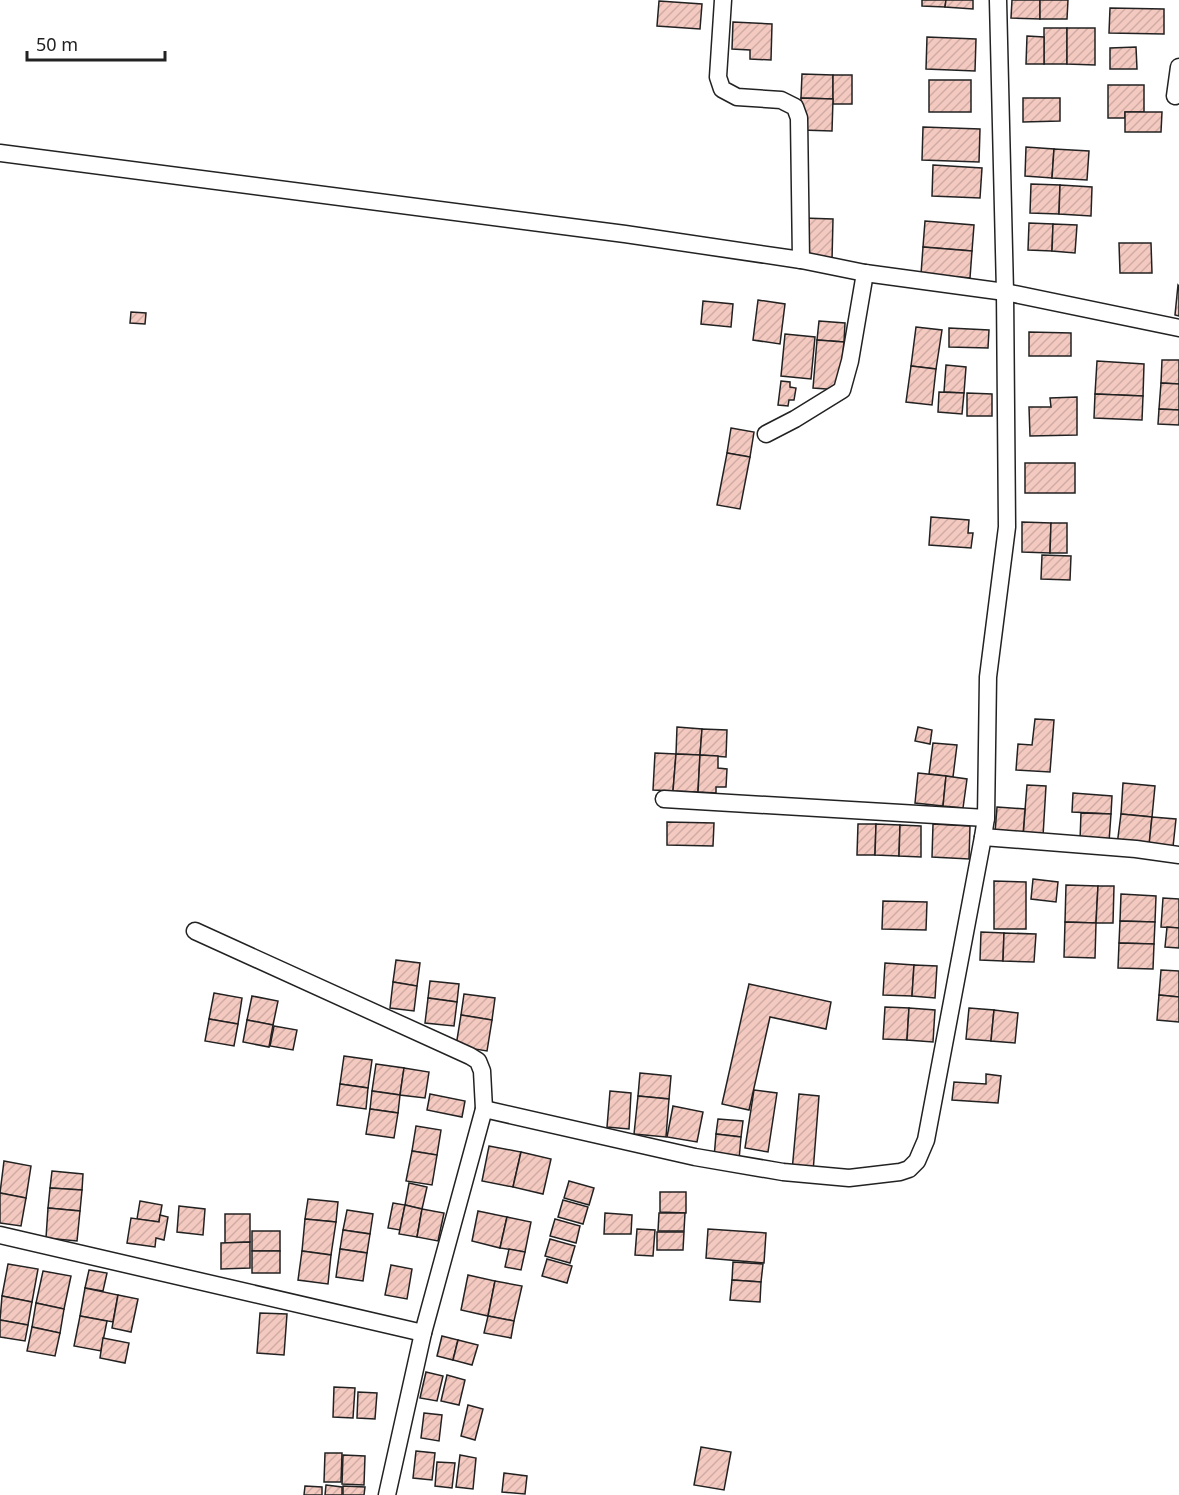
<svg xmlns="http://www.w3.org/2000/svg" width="1179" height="1495" font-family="'Noto Sans',sans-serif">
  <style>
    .building { fill: url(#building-hatch); stroke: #222; stroke-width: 1.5 }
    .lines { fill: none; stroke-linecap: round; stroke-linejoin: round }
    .minor-casing { stroke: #222; stroke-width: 19 }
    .minor { stroke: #fff; stroke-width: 16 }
  </style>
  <defs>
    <pattern id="building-hatch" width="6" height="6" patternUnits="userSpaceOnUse" patternTransform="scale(1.5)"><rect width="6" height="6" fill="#f3c9c0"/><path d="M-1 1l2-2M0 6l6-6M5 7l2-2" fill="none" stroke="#d0aca5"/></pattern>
  </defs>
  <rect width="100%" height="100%" fill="#fff"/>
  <g class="building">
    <path d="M922,0H946L945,7L922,6Z"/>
    <path d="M946,0H973V9L945,7Z"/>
    <path d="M1012,0H1040V19L1011,18Z"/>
    <path d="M1040,0H1068L1067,19H1040Z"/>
    <path d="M659,1L702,4L700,29L657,26Z"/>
    <path d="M1110,8L1164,9V34L1109,33Z"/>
    <path d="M733,22L772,24L771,60L750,59V50L732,49Z"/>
    <rect x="1044" y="28" width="23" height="36"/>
    <path d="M1067,28H1095V65L1067,64Z"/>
    <path d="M1027,36L1044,37V64H1026Z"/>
    <path d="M927,37L976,39L975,71L926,69Z"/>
    <path d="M1136,47L1137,69H1110V48Z"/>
    <path d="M802,74L833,75V99L801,98Z"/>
    <rect x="833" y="75" width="19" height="29"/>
    <rect x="929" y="80" width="42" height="32"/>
    <path d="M1108,85H1144V112H1125V118H1108Z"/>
    <path d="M801,98L833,99L832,131L801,130Z"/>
    <path d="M1023,98H1060V121L1023,122Z"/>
    <path d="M1125,112H1162L1161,132H1125Z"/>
    <path d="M923,127L980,129L979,162L922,160Z"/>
    <path d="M1026,147L1054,149L1052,178L1025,176Z"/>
    <path d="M1054,149L1089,151L1087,180L1052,178Z"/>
    <path d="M933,165L982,168L980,198L932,196Z"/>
    <path d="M1031,184L1060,185L1059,214L1030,213Z"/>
    <path d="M1060,185L1092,187L1091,216L1059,214Z"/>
    <path d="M803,218L833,219L832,260L802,259Z"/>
    <path d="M925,221L974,225L972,251L923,247Z"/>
    <path d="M1029,223L1053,224L1052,251L1028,250Z"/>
    <path d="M1053,224L1077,225L1075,253L1052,251Z"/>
    <path d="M1119,243H1151L1152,273H1120Z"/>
    <path d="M923,247L972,251L970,278L921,274Z"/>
    <path d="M1178,285L1179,286V316L1175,315Z"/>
    <path d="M758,300L785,304L780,344L753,340Z"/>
    <path d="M703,301L733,304L731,327L701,324Z"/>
    <path d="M131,312L146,313L145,324L130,323Z"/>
    <path d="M819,321L845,323L844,342L817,340Z"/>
    <path d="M916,327L942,330L936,369L911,366Z"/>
    <path d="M949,328L989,330L988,348L949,347Z"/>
    <path d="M1029,332L1071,333V356H1029Z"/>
    <path d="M785,334L815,337L811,379L781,376Z"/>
    <path d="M817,340L844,342L840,390L813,388Z"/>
    <path d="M1162,360H1179V384L1161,383Z"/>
    <path d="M1097,361L1144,364L1143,396L1095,394Z"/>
    <path d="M946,365L966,367L964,393L944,392Z"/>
    <path d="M911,366L936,369L932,405L906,402Z"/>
    <path d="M781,381L790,382V387L796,388L794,400H789L788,406L778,405Z"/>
    <path d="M1161,383L1179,384V410L1159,409Z"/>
    <path d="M939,392L964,393L962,414L938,412Z"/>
    <path d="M967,393L992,394V416H967Z"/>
    <path d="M1095,394L1143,396L1142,420L1094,418Z"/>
    <path d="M1077,397V435L1030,436L1029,407H1051L1050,398Z"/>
    <path d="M1159,409L1179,410V425L1158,424Z"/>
    <path d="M731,428L754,432L750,457L727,453Z"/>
    <path d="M727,453L750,457L740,509L717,505Z"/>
    <rect x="1025" y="463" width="50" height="30"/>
    <path d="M931,517L969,520L968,533H973L971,548L929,545Z"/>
    <path d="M1022,522L1051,523L1050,553L1022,552Z"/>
    <path d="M1051,523H1067V553H1050Z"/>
    <path d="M1042,555L1071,556L1070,580L1041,579Z"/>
    <path d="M1035,719L1054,720L1050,772L1016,770L1018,744L1032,745Z"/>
    <path d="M677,727L702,729L700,755L676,754Z"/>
    <path d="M918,727L932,730L930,744L915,741Z"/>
    <path d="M702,729L727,730L726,757L700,755Z"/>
    <path d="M933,743L957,745L953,777L929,774Z"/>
    <path d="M655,753L676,754L673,791L653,790Z"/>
    <path d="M676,754L700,755L698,792L673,791Z"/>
    <path d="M700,755L718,756V768L727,769L726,787H716V793L698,792Z"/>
    <path d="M918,773L946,776L943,806L915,803Z"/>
    <path d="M946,776L967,779L963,808L943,806Z"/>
    <path d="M1123,783L1155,786L1152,817L1121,814Z"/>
    <path d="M1027,785L1046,786L1043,836L1023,835Z"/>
    <path d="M1073,793L1112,796L1111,814L1072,812Z"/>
    <path d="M997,807L1025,809L1023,835L995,833Z"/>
    <path d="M1081,813L1111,814L1109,842L1080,840Z"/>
    <path d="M1121,814L1152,817L1149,848L1117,845Z"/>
    <path d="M1152,817L1176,819L1173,847L1149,845Z"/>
    <path d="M667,822L714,823L713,846L667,845Z"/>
    <path d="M858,824H876L875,855H857Z"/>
    <path d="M876,824L900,825L899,856L875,855Z"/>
    <path d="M933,824L970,826L969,859L932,857Z"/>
    <path d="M900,825L921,826V857L899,856Z"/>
    <path d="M1033,879L1058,882L1056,902L1031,899Z"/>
    <path d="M994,881L1026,882V929H994Z"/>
    <path d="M1066,885L1098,886L1096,923L1065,922Z"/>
    <path d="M1098,886H1114L1113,923H1096Z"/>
    <path d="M1121,894L1156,896L1155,922L1120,921Z"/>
    <path d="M1163,898L1179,899V928L1161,927Z"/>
    <path d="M883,901L927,902L926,930L882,929Z"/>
    <path d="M1120,921L1155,922L1154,944L1119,943Z"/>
    <path d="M1065,922L1096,923L1095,958L1064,957Z"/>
    <path d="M1167,927L1179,928V948L1165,947Z"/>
    <path d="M981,932L1004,933L1003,961L980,960Z"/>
    <path d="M1004,933L1036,934L1034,962L1003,961Z"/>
    <path d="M1119,943L1154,944L1153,969L1118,968Z"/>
    <path d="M396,960L420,963L417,986L393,982Z"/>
    <path d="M885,963L914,965L912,996L883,995Z"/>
    <path d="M914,965L937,966L935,998L912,996Z"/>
    <path d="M1161,970L1179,971V997L1159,995Z"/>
    <path d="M430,981L459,984L457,1002L428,998Z"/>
    <path d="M393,982L417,986L414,1011L390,1008Z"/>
    <path d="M749,984L831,1002L826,1029L770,1017L749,1110L722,1104Z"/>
    <path d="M214,993L242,998L238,1024L209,1019Z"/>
    <path d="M464,994L495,998L492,1020L461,1015Z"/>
    <path d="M1159,995L1179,997V1022L1157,1020Z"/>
    <path d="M252,996L278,1001L273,1025L247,1020Z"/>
    <path d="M428,998L457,1002L454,1026L425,1023Z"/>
    <path d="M885,1007L909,1008L907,1040L883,1039Z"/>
    <path d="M909,1008L935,1010L933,1042L907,1040Z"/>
    <path d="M969,1008L994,1010L991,1041L966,1039Z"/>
    <path d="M994,1010L1018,1013L1015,1043L991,1041Z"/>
    <path d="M461,1015L492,1020L487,1051L456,1046Z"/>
    <path d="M209,1019L238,1024L234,1046L205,1041Z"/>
    <path d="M247,1020L273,1025L269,1047L243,1042Z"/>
    <path d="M274,1026L297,1030L293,1050L270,1046Z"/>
    <path d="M344,1056L372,1060L368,1088L340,1084Z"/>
    <path d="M376,1064L404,1068L400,1095L372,1091Z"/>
    <path d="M404,1068L429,1072L425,1098L400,1095Z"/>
    <path d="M640,1073L671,1076L669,1099L638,1096Z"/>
    <path d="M986,1074L1001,1076L998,1103L952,1100L954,1082L986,1084Z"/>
    <path d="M340,1084L368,1088L366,1109L337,1105Z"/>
    <path d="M754,1090L777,1093L768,1152L745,1148Z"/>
    <path d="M372,1091L400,1095L398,1113L370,1109Z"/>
    <path d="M610,1091L631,1093L629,1129L607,1127Z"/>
    <path d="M430,1094L465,1101L462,1117L427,1110Z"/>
    <path d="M799,1094L819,1096L813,1172L792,1171Z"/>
    <path d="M638,1096L669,1099L666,1137L634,1134Z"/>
    <path d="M673,1106L703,1112L697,1142L667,1137Z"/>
    <path d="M370,1109L398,1113L394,1138L366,1134Z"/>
    <path d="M718,1119L743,1121L741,1137L716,1134Z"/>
    <path d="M416,1126L441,1130L437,1155L412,1151Z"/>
    <path d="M716,1134L741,1137L739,1160L714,1158Z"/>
    <path d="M489,1146L521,1152L513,1187L482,1181Z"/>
    <path d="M412,1151L437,1155L432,1185L406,1181Z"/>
    <path d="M521,1152L551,1159L543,1194L513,1187Z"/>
    <path d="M4,1161L31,1166L26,1198L0,1193Z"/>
    <path d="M52,1171L83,1174L82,1190L50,1188Z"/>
    <path d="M569,1181L594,1188L589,1205L564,1198Z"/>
    <path d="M409,1183L427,1187L422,1209L405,1205Z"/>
    <path d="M50,1188L82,1190L80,1211L48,1208Z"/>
    <path d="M660,1192H686V1213L660,1212Z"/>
    <path d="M0,1193L26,1198L21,1226L0,1223Z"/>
    <path d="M308,1199L338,1202L336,1222L305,1219Z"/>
    <path d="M563,1200L588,1207L583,1224L558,1217Z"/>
    <path d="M140,1201L162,1205L159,1222L137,1219Z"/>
    <path d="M393,1203L405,1205L400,1230L388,1228Z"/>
    <path d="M405,1205L422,1209L417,1237L399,1234Z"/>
    <path d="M179,1206L205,1209L203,1235L177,1232Z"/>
    <path d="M48,1208L80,1211L77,1241L46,1238Z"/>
    <path d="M422,1209L444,1213L438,1241L417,1237Z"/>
    <path d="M347,1210L373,1214L370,1234L343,1230Z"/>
    <path d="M478,1211L507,1217L500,1248L472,1241Z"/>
    <path d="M605,1213L632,1215L631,1234H604Z"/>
    <path d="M659,1213H685L684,1231H658Z"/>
    <path d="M225,1214H250V1242L225,1243Z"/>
    <path d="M160,1215L168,1217L164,1240L156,1238L155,1247L127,1243L131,1218L159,1222Z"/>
    <path d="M507,1217L531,1222L525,1252L500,1248Z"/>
    <path d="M305,1219L336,1222L331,1255L302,1251Z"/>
    <path d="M555,1219L580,1226L576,1243L550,1236Z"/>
    <path d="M637,1229L655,1230L653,1256L635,1255Z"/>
    <path d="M708,1229L766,1233L764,1263L706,1258Z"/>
    <path d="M343,1230L370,1234L367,1253L340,1249Z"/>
    <rect x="252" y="1231" width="28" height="20"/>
    <path d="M657,1232H684L683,1250H657Z"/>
    <path d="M550,1239L575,1246L570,1263L545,1256Z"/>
    <path d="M250,1242V1268L221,1269V1243Z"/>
    <path d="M340,1249L367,1253L363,1281L336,1277Z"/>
    <path d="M509,1249L525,1252L521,1270L505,1267Z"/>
    <rect x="252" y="1251" width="28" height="22"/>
    <path d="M302,1251L331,1255L328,1284L298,1280Z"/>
    <path d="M547,1259L572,1266L567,1283L542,1276Z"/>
    <path d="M733,1262L763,1264L761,1282L732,1280Z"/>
    <path d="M8,1264L38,1269L32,1302L2,1296Z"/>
    <path d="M391,1265L412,1269L407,1299L385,1295Z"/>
    <path d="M89,1270L107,1273L103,1291L85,1288Z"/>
    <path d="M43,1271L71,1276L64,1309L36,1303Z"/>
    <path d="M468,1275L495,1281L488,1316L461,1310Z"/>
    <path d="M732,1280L761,1282L760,1302L730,1300Z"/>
    <path d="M495,1281L522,1286L514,1321L488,1316Z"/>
    <path d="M85,1288L118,1295L113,1322L80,1316Z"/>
    <path d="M118,1295L138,1299L131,1332L112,1328Z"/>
    <path d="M2,1296L32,1302L28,1325L0,1320Z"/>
    <path d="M36,1303L64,1309L60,1333L32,1327Z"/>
    <path d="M260,1313L287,1314L284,1355L257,1353Z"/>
    <path d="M80,1316L107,1321L101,1351L74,1346Z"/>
    <path d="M488,1316L514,1321L511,1338L484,1333Z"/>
    <path d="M0,1320L28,1325L25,1341L0,1337Z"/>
    <path d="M32,1327L60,1333L55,1356L27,1351Z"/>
    <path d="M442,1336L458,1340L453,1360L437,1356Z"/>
    <path d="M103,1338L129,1343L125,1363L100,1358Z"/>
    <path d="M458,1340L478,1345L472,1365L453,1360Z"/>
    <path d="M426,1372L443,1376L437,1401L420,1398Z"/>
    <path d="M447,1375L465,1380L459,1405L441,1401Z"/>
    <path d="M334,1387L355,1388L353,1418L333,1417Z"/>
    <path d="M358,1392L377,1393L375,1419L357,1418Z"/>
    <path d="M468,1405L483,1409L475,1440L461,1436Z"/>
    <path d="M424,1413L442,1415L439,1441L421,1438Z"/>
    <path d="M701,1447L731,1452L724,1490L694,1485Z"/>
    <path d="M416,1451L435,1453L432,1480L413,1478Z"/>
    <path d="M325,1453H342L341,1482H324Z"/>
    <path d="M343,1455L365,1456L364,1485L342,1484Z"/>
    <path d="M460,1455L476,1458L473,1489L456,1487Z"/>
    <path d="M437,1462L455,1463L452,1488L435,1486Z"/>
    <path d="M504,1473L527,1476L525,1494L502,1492Z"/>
    <path d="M326,1485L342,1487V1495H325Z"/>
    <path d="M305,1486L322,1487V1495H304Z"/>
    <path d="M343,1486L365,1487L364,1495H343Z"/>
  </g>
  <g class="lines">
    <g class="minor-casing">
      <g id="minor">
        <path d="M723,0L718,77L722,89L737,97L781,100L795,107L799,118L801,260"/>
        <path d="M1175,96L1179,67"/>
        <path d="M0,153L625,234L801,260L865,273L1005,292L1179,328"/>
        <path d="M766,434L795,419L842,390L850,361L865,273"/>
        <path d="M664,799L986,818"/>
        <path d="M983,837L1136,849L1179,855"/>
        <path d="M195,931L470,1056L478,1061L482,1071L484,1109L423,1333L387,1495"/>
        <path d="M484,1109L695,1157L783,1172L849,1178L900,1172L909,1169L917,1161L926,1140L983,837L986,818L988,677L1007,527L1005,292L998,0"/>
        <path d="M0,1235L423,1333"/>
      </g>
    </g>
    <use href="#minor" class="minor"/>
  </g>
  <path d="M27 51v9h138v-9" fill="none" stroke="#222222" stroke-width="3"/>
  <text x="36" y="51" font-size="18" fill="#222222" stroke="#ffffff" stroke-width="4.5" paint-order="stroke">50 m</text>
</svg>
